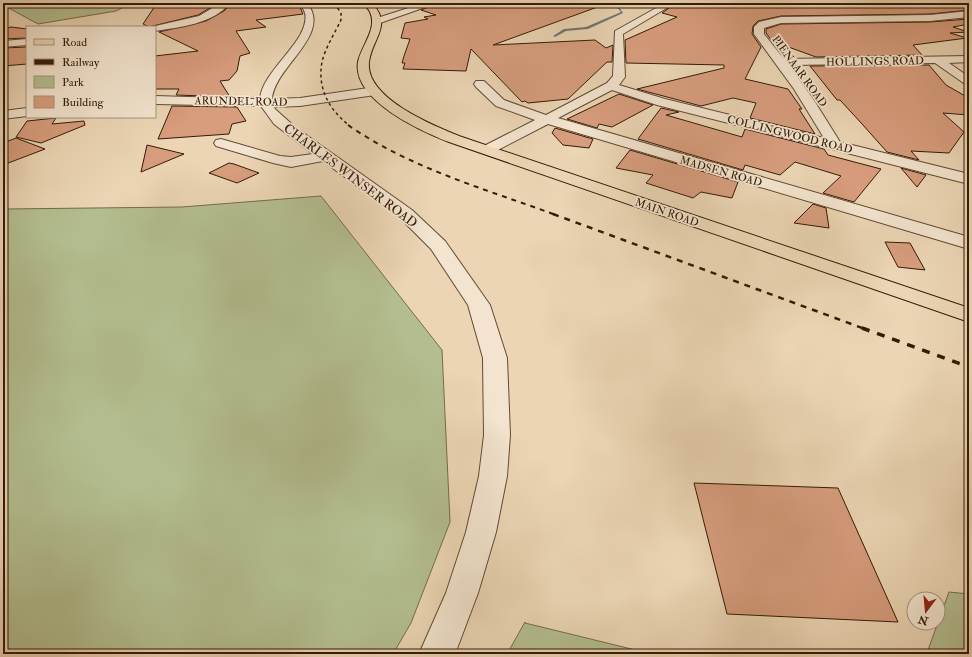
<svg xmlns="http://www.w3.org/2000/svg" width="972" height="657" font-family="'IM FELL Double Pica',serif">
  <style>
    .green { fill: #b3be90; stroke: #736c4c }
    .lines { fill: none; stroke-linecap: round; stroke-linejoin: round }
    .stream { fill: #717870; fill-rule: evenodd }
    .building { fill: #d79d7d; stroke: #331b07 }
    .minor-casing { stroke: #614a32; stroke-width: 2 }
    .major-casing { stroke: #331b07; stroke-width: 2 }
    .minor { fill: #f2e4ce; fill-rule: evenodd }
    .major { fill: #ebd5b4; fill-rule: evenodd }
    .rail-far3 { stroke: #331b07; stroke-width: 1.5; stroke-dasharray: 3 3; stroke-linecap: butt }
    .rail-far2 { stroke: #331b07; stroke-width: 2; stroke-dasharray: 5 5; stroke-linecap: butt }
    .rail-far1 { stroke: #331b07; stroke-width: 2.5; stroke-dasharray: 6 6; stroke-linecap: butt }
    .rail { stroke: #331b07; stroke-width: 3.5; stroke-dasharray: 8 8; stroke-linecap: butt }
    .labels { text-anchor: middle; stroke-width: 3.5; stroke-linejoin: round; paint-order: stroke }
    .far-street-label { font-size: 11px; fill: #331b07; stroke: #f2e4ce }
    .street-label { font-size: 13px; fill: #331b07; stroke: #f2e4ce }
  </style>
  <rect width="100%" height="100%" fill="#ebd5b4"/>
  <filter id="stains"><feTurbulence type="fractalNoise" baseFrequency=".005" numOctaves="4"/><feColorMatrix values="0 0 0 0 .2 0 0 0 0 .09 0 0 0 0 .02 0 0 0 .5 -.17"/></filter>
  <radialGradient id="worn" r=".72"><stop offset=".6" stop-color="#630" stop-opacity="0"/><stop offset="1" stop-color="#630" stop-opacity=".3"/></radialGradient>
  <g class="green">
    <path d="M3,3H132L116,11L38,24L3,5Z"/>
    <path d="M321,196L442,350L450,522L411,623L393,654H3V209L182,207Z"/>
    <path d="M949,592L969,594V654H931L928,650Z"/>
    <path d="M525,622V623L652,654H507Z"/>
  </g>
  <g class="lines">
    <path class="stream" d="M625,3H628L619,7L623,13L588,29L566,31L555,37L553,36L564,29L586,27L621,12L617,7Z"/>
  </g>
  <g class="building">
    <path d="M157,3H218L198,15L149,27L143,24Z"/>
    <path d="M232,3H298L303,14L256,20L266,27L236,31L250,53L240,56L237,71L229,80L220,81L230,97L176,95L179,89H155V56L198,51L159,32L206,21L224,11Z"/>
    <path d="M438,3H602L603,5L493,45L595,40L606,48L613,45L612,62H607L568,99L528,103L525,101L522,102L471,49L466,71L403,69L405,63H402L404,56L410,39L401,38L405,23L428,19L424,17L436,15L421,10Z"/>
    <path d="M676,3H950L969,7V10L930,14L781,16L758,21L753,26L752,34L761,47L745,79L788,89L802,109H799L815,134L750,118L756,103L733,98L701,106L637,89L724,68V65L626,63L625,40L677,17L662,13Z"/>
    <path d="M969,19V24L953,27L968,32L950,33L967,38L913,45L922,55L816,57L772,41L766,33V29L781,24L930,22Z"/>
    <path d="M11,27L27,29V38L3,39V29Z"/>
    <path d="M27,47V64L3,66V48Z"/>
    <path d="M929,65L946,85L967,97L969,102V115L943,113L964,132L949,153L911,151L919,160L887,152L863,125L840,100H837L810,66Z"/>
    <path d="M619,94L653,105L612,127L599,124L597,128L567,119Z"/>
    <path d="M172,106L237,107L246,121L232,124L229,134L158,139Z"/>
    <path d="M661,108L679,112L666,115L742,137L745,129L824,149L828,155L881,169L854,202L823,193L841,176L795,162L780,175L745,165L743,170L638,139Z"/>
    <path d="M56,118L52,124L84,121L85,125L41,143L16,137L27,121Z"/>
    <path d="M555,128L593,139L589,148L563,145L552,133Z"/>
    <path d="M16,138L45,149L3,165V143Z"/>
    <path d="M147,145L184,154L141,172Z"/>
    <path d="M630,150L738,182L732,198L701,192L693,198L646,183L653,175L616,168Z"/>
    <path d="M229,163L234,164L259,173L237,183L209,173Z"/>
    <path d="M901,168L926,175L917,187Z"/>
    <path d="M813,204L826,208L829,228L794,223Z"/>
    <path d="M885,242L910,243L925,270L898,267Z"/>
    <path d="M694,483L838,488L898,622L727,614Z"/>
  </g>
  <g class="lines">
    <g class="minor-casing">
      <g id="minor">
        <path d="M221,3H230C213,24 180,27 155,31V27H151L199,16Z"/>
        <path d="M299,3H307C333,35 274,67 272,99L300,98L375,87L381,91L375,95L300,106L274,107L275,109L295,127L412,210L445,241L490,305L507,358L510,435L507,476L496,532L478,593L455,654H419L446,593L466,532L479,476L484,435L483,358L468,305L431,249L400,218L323,161L291,167L273,163L216,146L214,143L216,140L221,139L280,156L291,157L313,154L274,124L261,106L155,104V96L260,99C262,70 311,40 305,13C304,9 301,6 299,3Z"/>
        <path d="M424,3H437L380,23H374L372,21L374,19Z"/>
        <path d="M665,3H675L623,34L625,77L619,85L665,99L824,138L794,89L754,34V27L759,22L781,17L930,15L969,11V17L930,21L781,23L764,28V34L784,59L969,56V62L949,63L969,77V86L965,84L935,63L789,65L815,102L840,142L969,174V184L657,105L612,90L558,118L969,237V249L548,124L492,153H482L480,150L482,147L535,120L496,106L476,87L474,84L476,81H484L504,100L546,115L607,83L613,76L615,31Z"/>
        <path d="M27,39V45L3,47V41Z"/>
        <path d="M27,108V116L3,119V111Z"/>
      </g>
    </g>
    <g class="major-casing">
      <path id="major" d="M363,3H372C393,26 372,38 369,62C365,98 432,125 459,136L969,308V322L449,142C421,131 352,100 358,62C361,46 378,29 370,12C369,9 365,6 363,3Z"/>
    </g>
    <use href="#minor" class="minor"/>
    <use href="#major" class="major"/>
    <path class="rail-far3" d="M334,3L341,13V20C335,33 325,48 322,62C317,88 329,110 350,126"/>
    <path class="rail-far2" d="M348,125C410,168 485,189 556,215"/>
    <path class="rail-far1" d="M553,214L865,329"/>
    <path class="rail" d="M862,328L969,367"/>
  </g>
  <g class="labels">
    <g class="far-street-label">
      <text transform="translate(875 61) rotate(-1)" y="4">HOLLINGS ROAD</text>
      <text transform="translate(800 71) rotate(54)" y="4">PIENAAR ROAD</text>
      <text transform="translate(241 101) rotate(1)" y="4">ARUNDEL ROAD</text>
      <text transform="translate(790 134) rotate(14)" y="4">COLLINGWOOD ROAD</text>
      <text transform="translate(721 171) rotate(16)" y="4">MADSEN ROAD</text>
      <text transform="translate(667 212) rotate(19)" y="4">MAIN ROAD</text>
    </g>
    <g class="street-label">
      <text transform="translate(351 175) rotate(37)" y="5">CHARLES WINSER ROAD</text>
    </g>
  </g>
  <rect width="972" height="657" fill="none" stroke="#ebd5b4" stroke-width="16"/>
  <rect x="4" y="4" width="964" height="649" fill="none" stroke="#331b07" stroke-width="2"/>
  <rect x="8" y="8" width="956" height="641" fill="none" stroke="#331b07"/>
  <rect x="26" y="26" width="130" height="92" fill="#f2e4ce" stroke="#a6947e"/>
  <rect x="34" y="39" width="20" height="6" fill="#ebd5b4" stroke="#a6947e"/>
  <text x="62" y="46" font-size="12" fill="#331b07">Road</text>
  <rect x="34" y="59" width="20" height="6" fill="#331b07" stroke="#a6947e"/>
  <text x="62" y="66" font-size="12" fill="#331b07">Railway</text>
  <rect x="34" y="76" width="20" height="12" fill="#b3be90" stroke="#a6947e"/>
  <text x="62" y="86" font-size="12" fill="#331b07">Park</text>
  <rect x="34" y="96" width="20" height="12" fill="#d79d7d" stroke="#a6947e"/>
  <text x="62" y="106" font-size="12" fill="#331b07">Building</text>
  <g transform="translate(926 611) rotate(196)"><circle r="19" fill="#f2e4ce" stroke="#a6947e"/>
  <path d="M0-3L7 15L0 10L-7 15Z" fill="#8f2418"/>
  <text y="-6" font-size="11" font-weight="bold" text-anchor="middle" fill="#331b07">N</text>
  </g>
  <rect width="100%" height="100%" filter="url(#stains)"/>
  <rect width="100%" height="100%" fill="url(#worn)"/>
</svg>
